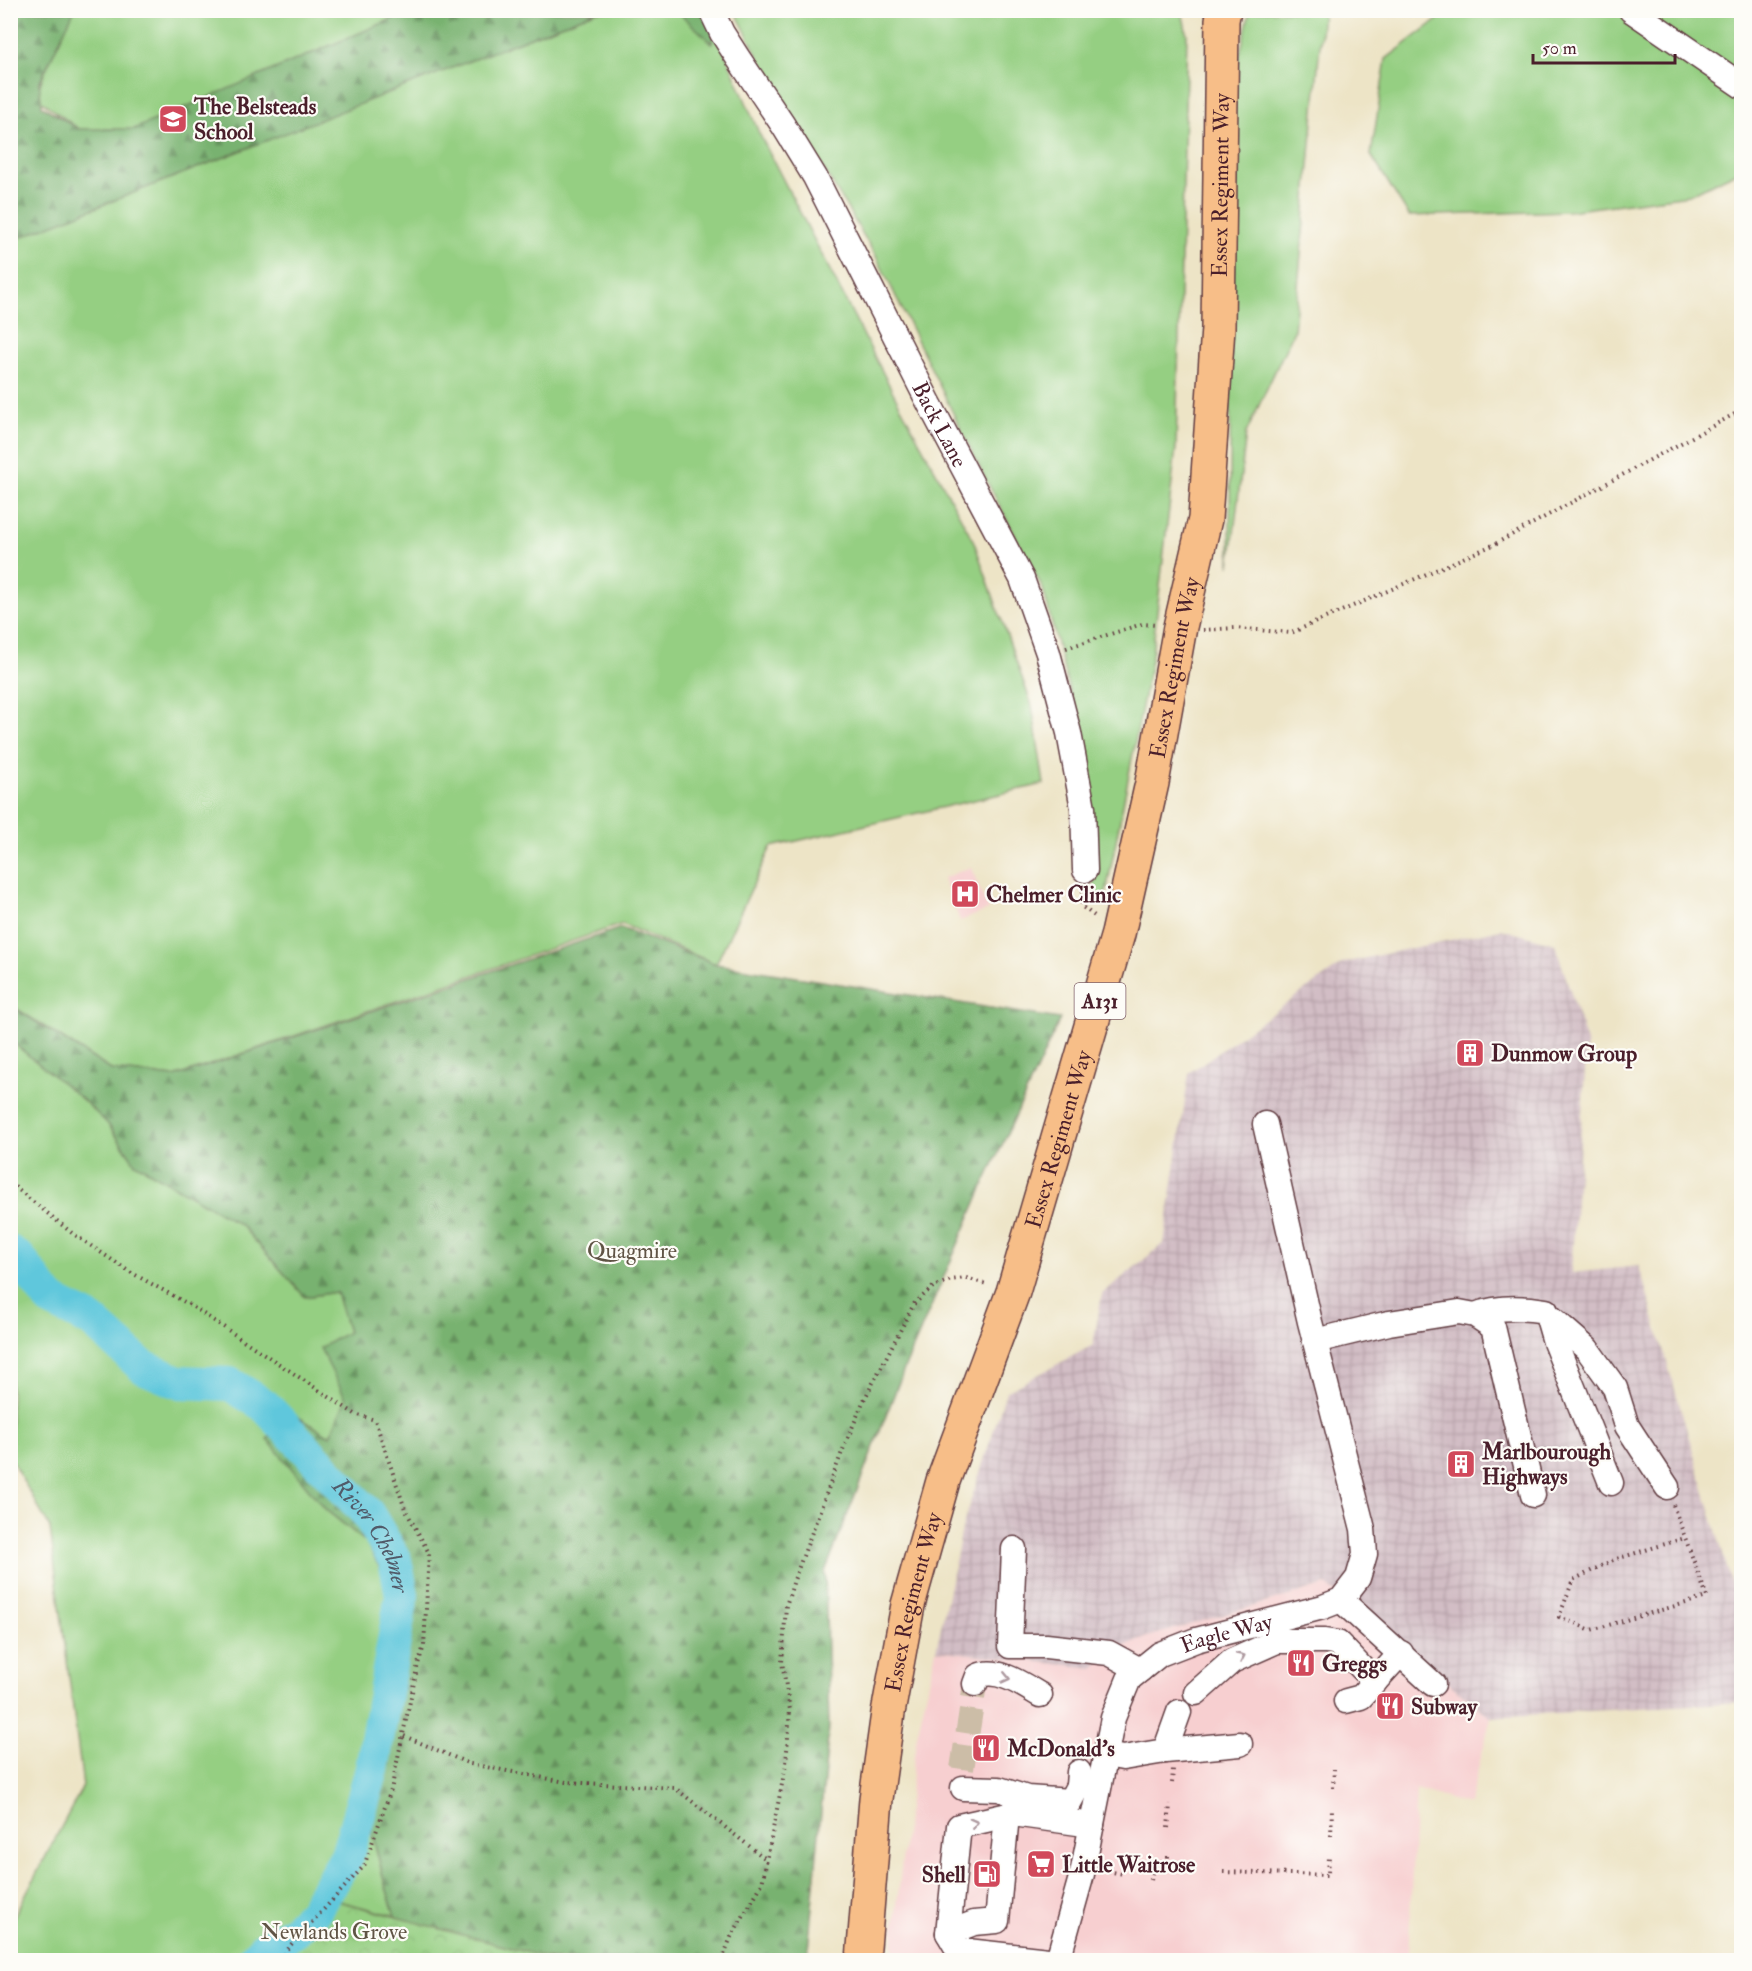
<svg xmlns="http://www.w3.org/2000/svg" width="1752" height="1971" font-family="'IM FELL Double Pica',serif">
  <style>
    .built { fill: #f7cfd0 }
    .industrial { fill: url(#industrial-grid) }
    .green { fill: #95cf82; stroke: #707756; stroke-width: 1.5 }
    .forest { fill: url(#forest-firs); stroke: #61684e; stroke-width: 1.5 }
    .park { fill: url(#park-crowns); stroke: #707756; stroke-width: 1.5 }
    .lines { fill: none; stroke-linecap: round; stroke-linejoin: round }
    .river { stroke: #5fc7dc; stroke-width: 34 }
    .minor-tunnel { stroke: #ccbda7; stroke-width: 24; stroke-dasharray: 24 12; stroke-linecap: butt }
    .minor-casing { stroke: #623d42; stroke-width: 27 }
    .highway-casing { stroke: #623d42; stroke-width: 36 }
    .path { stroke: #623d42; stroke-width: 4; stroke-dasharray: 1.5 4.5; stroke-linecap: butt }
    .minor { stroke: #fff; stroke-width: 24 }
    .highway { stroke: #f7be88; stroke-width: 33 }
    .oneway { stroke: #ae9aa0 }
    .labels { text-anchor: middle; stroke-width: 4.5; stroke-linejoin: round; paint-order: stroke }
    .shield { fill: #fdfcf7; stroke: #806168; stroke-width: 1.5 }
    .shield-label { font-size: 21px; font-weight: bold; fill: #4a1f2b }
    .poi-label { font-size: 22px; font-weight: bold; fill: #4a1f2b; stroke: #fdfcf7; text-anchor: start }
    .street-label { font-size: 22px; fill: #4a1f2b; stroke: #fdfcf7 }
    .park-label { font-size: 22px; fill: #605445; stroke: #fdfcf7 }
    .water-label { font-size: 24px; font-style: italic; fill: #515a69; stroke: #fdfcf7 }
  </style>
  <defs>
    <pattern id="industrial-grid" width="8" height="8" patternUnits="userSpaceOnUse" patternTransform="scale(1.5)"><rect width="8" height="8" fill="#d2bdc5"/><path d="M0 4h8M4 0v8" fill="none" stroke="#b6a2a9"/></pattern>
    <pattern id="forest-firs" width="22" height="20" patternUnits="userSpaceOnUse" patternTransform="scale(1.5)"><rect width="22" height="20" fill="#78b270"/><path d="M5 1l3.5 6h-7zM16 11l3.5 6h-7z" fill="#64905c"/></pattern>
    <pattern id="park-crowns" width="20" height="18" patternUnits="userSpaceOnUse" patternTransform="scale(1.5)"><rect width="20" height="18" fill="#95cf82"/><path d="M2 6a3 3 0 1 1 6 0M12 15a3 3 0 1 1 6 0" fill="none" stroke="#82b170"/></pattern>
  </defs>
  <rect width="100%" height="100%" fill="#fdfcf7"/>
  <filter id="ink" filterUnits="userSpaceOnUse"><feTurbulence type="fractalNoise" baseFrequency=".0167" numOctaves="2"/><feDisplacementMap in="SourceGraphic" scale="12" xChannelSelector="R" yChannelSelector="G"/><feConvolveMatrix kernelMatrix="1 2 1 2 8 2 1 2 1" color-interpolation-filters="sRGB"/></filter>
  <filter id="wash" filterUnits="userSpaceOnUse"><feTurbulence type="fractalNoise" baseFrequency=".008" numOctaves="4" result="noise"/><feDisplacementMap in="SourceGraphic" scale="24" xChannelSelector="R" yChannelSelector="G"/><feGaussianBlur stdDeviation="1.35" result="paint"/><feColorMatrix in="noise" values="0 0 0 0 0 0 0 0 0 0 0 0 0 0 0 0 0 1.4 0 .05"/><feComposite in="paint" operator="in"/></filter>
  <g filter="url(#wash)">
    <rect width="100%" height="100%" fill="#ede4c6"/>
    <g class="built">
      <path d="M971,867L988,910L960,921L943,878Z"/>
      <path d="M1326,1585L1491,1717L1469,1805L1416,1789L1408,1960H894V1930L916,1740L936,1650L1093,1668L1109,1653L1140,1639Z"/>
    </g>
    <path class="industrial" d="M1501,929L1555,944L1587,1042L1571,1273L1639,1266L1741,1616V1702L1491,1717L1326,1585L1140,1639L1109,1653L1093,1668L936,1650L963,1525L1006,1392L1093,1345L1102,1294L1164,1243L1189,1073L1343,963Z"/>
    <g class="green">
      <path d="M73,11H415L136,133L79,129L36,97L43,76Z"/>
      <path d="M597,11H705L714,26L759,133L897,400L974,542L1032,706L1044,784L771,847L716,964L622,924L174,1077L111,1070L11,1005L10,241Z"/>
      <path d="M735,11H1182L1187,35L1176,448L1152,655L1105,898L1094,897L1092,816L1074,709L1043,589L982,472L877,258L767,74Z"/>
      <path d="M1250,11H1323L1294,331L1246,433L1230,566L1231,91Z"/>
      <path d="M1449,11H1741V170L1689,195L1569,211L1409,216L1371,155L1386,59Z"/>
      <path d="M11,1041L82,1099L108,1124L135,1163L241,1225L305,1297L336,1292L348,1332L346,1399L330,1436L298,1417L326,1510L366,1542L397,1600L361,1788L385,1884L396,1916L323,1897L294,1931L256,1960H11L10,1924L83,1786L50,1528L11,1459Z"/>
    </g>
    <g class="forest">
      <path d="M13,10L74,11L39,83L42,106L79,129H134L411,11H597L11,241L10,14Z"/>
      <path d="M677,11H705L714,26L712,43Z"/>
      <path d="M621,928L716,964L1060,1019L981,1191L905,1367L825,1572L829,1727L807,1960H257L293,1931L324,1897L395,1916L385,1884L361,1788L397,1600L366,1542L326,1510L267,1439L298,1417L330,1436L346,1399L320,1348L348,1332L336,1292L305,1297L241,1225L135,1163L108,1124L82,1099L11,1041L10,1005L111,1070L174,1077Z"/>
    </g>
    <path class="park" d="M323,1897L555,1960H253L263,1949L294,1931L313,1913Z"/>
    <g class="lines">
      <path class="river" id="s1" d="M10,1252L20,1259L50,1300L92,1321L143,1367L178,1382L230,1384L264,1405L368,1514L395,1560L402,1595L372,1769L347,1856L313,1913L294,1931L263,1949L253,1960"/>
    </g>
  </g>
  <g filter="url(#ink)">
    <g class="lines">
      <path class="minor-tunnel" d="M962,1769L975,1684"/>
      <g class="minor-casing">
        <g id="minor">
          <path id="s2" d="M711,10L722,33L738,58L783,125L815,177L928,401L1022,579L1048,653L1069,733L1083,808L1085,870"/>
          <path d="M1631,10L1742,86"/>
          <path d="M1547,1314L1587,1349L1615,1388L1627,1426L1667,1487"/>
          <path d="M1475,1315C1497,1306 1522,1307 1546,1311L1555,1342L1611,1483"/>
          <path d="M1315,1341L1389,1323L1459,1312L1475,1315L1493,1327L1533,1495"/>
          <path d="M1014,1549L1010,1646H1046L1109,1653L1140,1670"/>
          <path d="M1341,1600L1433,1684"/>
          <path d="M975,1684L978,1676C998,1667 1023,1685 1040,1695"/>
          <path d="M1196,1693L1232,1661L1277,1641H1325L1338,1643L1375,1682"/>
          <path d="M1346,1701L1361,1697L1401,1653"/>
          <path d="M1165,1751L1179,1712"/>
          <path d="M1106,1755L1123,1758L1165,1751L1240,1744"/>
          <path d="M963,1788L999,1789L1027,1798L1070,1801L1078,1786L1079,1772"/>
          <path d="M948,1933L974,1923L997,1921L1007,1815"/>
          <path d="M1048,1960L958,1950L948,1933L959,1826L1013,1814L1092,1825"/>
          <path id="s3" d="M1058,1960L1082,1874L1113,1718L1129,1679L1160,1654L1196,1640L1323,1607L1341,1600L1358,1578L1365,1554L1363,1529L1310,1322L1265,1124"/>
        </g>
      </g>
      <g class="highway-casing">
        <g id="highway">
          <path id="s4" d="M863,1960L876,1799L888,1713L908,1605L943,1481L1013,1292L1118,934L1152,783L1180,627L1205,519L1218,328L1222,20L1224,10"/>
        </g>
      </g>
      <g class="path">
        <path d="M1203,630L1235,628L1291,633L1493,545L1742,410"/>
        <path d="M1066,648L1142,624L1157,625"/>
        <path d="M1083,891L1081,906L1096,917"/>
        <path d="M10,1183L72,1233L130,1272L190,1305L355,1414L375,1420L405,1509L429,1553L424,1646L418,1664L391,1790L364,1866L286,1950L284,1960"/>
        <path d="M1673,1505L1707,1597L1591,1630L1559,1617L1573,1580L1613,1560L1685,1538"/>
        <path d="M404,1736L470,1764L566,1782L675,1788L767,1860"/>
        <path d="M1172,1783L1173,1769"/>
        <path d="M1333,1788L1334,1769"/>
        <path d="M1168,1828L1170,1804"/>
        <path d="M1331,1836L1332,1809"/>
        <path d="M1102,1870L1123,1874"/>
        <path d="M1223,1872L1328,1875L1329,1857"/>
        <path d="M1151,1880L1155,1862H1168V1853"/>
        <path d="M722,1960L731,1937L762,1884L786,1764L790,1710L782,1662L786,1606L794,1580L842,1452L863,1402L914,1304L933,1287L951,1280L966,1278L989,1285"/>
      </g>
      <use href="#minor" class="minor"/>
      <use href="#highway" class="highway"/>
    </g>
    <defs><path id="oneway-chevron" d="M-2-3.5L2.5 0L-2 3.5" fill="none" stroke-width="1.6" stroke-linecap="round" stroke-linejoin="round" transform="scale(1.5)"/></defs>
    <g class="oneway">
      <use href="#oneway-chevron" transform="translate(1241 1657) rotate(-25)"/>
      <use href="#oneway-chevron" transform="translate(1006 1678) rotate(13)"/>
      <use href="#oneway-chevron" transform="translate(974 1823) rotate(-13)"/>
    </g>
  </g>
  <defs>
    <g id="school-square" transform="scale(1.5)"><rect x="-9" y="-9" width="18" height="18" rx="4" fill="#d1495b" stroke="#fdfcf7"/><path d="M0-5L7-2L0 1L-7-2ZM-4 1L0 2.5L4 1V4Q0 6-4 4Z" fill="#fff"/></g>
    <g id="hospital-square" transform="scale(1.5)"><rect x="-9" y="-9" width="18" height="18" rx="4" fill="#d1495b" stroke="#fdfcf7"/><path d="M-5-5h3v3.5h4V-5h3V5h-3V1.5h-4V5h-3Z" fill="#fff"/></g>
    <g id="building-square" transform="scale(1.5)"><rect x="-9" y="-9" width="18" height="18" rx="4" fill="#d1495b" stroke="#fdfcf7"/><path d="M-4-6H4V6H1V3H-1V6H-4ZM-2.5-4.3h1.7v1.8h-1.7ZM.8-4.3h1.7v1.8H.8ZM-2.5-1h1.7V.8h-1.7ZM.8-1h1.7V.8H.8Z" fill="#fff"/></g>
    <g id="restaurant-square" transform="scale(1.5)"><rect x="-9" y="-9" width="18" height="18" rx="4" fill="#d1495b" stroke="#fdfcf7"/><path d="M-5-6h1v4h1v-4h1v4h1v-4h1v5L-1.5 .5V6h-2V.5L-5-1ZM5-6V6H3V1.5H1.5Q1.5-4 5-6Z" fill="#fff"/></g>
    <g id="supermarket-square" transform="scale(1.5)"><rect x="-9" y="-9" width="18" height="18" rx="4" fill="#d1495b" stroke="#fdfcf7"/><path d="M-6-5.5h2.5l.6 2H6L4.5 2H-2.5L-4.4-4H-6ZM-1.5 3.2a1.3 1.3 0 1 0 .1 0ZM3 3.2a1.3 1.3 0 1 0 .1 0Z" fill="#fff"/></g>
    <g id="fuel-square" transform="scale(1.5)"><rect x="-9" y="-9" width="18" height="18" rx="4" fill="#d1495b" stroke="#fdfcf7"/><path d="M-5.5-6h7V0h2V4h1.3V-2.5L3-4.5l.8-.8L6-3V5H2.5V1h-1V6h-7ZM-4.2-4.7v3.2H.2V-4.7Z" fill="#fff"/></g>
  </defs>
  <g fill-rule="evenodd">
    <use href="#school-square" x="173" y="119"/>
    <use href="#hospital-square" x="965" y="894"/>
    <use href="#building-square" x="1470" y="1053"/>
    <use href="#building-square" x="1461" y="1464"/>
    <use href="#restaurant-square" x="1301" y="1663"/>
    <use href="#restaurant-square" x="1390" y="1706"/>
    <use href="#restaurant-square" x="986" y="1748"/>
    <use href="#supermarket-square" x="1041" y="1864"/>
    <use href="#fuel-square" x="987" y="1874"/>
  </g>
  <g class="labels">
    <rect class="shield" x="1074.5" y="983" width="51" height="36" rx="4.5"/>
    <g class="shield-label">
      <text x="1100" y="1008">A131</text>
    </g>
    <g class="poi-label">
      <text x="194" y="114">The Belsteads<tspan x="194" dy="25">School</tspan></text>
      <text x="986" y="902">Chelmer Clinic</text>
      <text x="1491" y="1061">Dunmow Group</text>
      <text x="1482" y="1459">Marlbourough<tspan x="1482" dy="25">Highways</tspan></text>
      <text x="1322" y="1671">Greggs</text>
      <text x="1411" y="1714">Subway</text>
      <text x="1007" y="1756">McDonald's</text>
      <text x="1062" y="1872">Little Waitrose</text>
      <text x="966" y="1882" text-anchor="end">Shell</text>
    </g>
    <g class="street-label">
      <text dy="8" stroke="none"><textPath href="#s4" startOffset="1820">Essex Regiment Way</textPath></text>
      <text dy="8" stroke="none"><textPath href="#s2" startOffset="474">Back Lane</textPath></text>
      <text dy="8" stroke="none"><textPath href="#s4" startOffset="1334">Essex Regiment Way</textPath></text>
      <text dy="8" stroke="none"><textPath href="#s4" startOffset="848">Essex Regiment Way</textPath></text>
      <text dy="8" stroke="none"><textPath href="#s4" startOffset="362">Essex Regiment Way</textPath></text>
      <text dy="8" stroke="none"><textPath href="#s3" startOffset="400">Eagle Way</textPath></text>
    </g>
    <g class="park-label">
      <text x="632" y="1258">Quagmire</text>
      <text x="334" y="1939">Newlands Grove</text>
    </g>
    <g class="water-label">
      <text dy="8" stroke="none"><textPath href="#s1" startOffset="480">River Chelmer</textPath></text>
    </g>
  </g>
  <rect width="1752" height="1971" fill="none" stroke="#fdfcf7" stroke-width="36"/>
  <path d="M1533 54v9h142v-9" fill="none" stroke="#4a1f2b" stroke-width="3"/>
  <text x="1542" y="54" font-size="18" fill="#4a1f2b" stroke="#fdfcf7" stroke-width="4.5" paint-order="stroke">50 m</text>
</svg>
